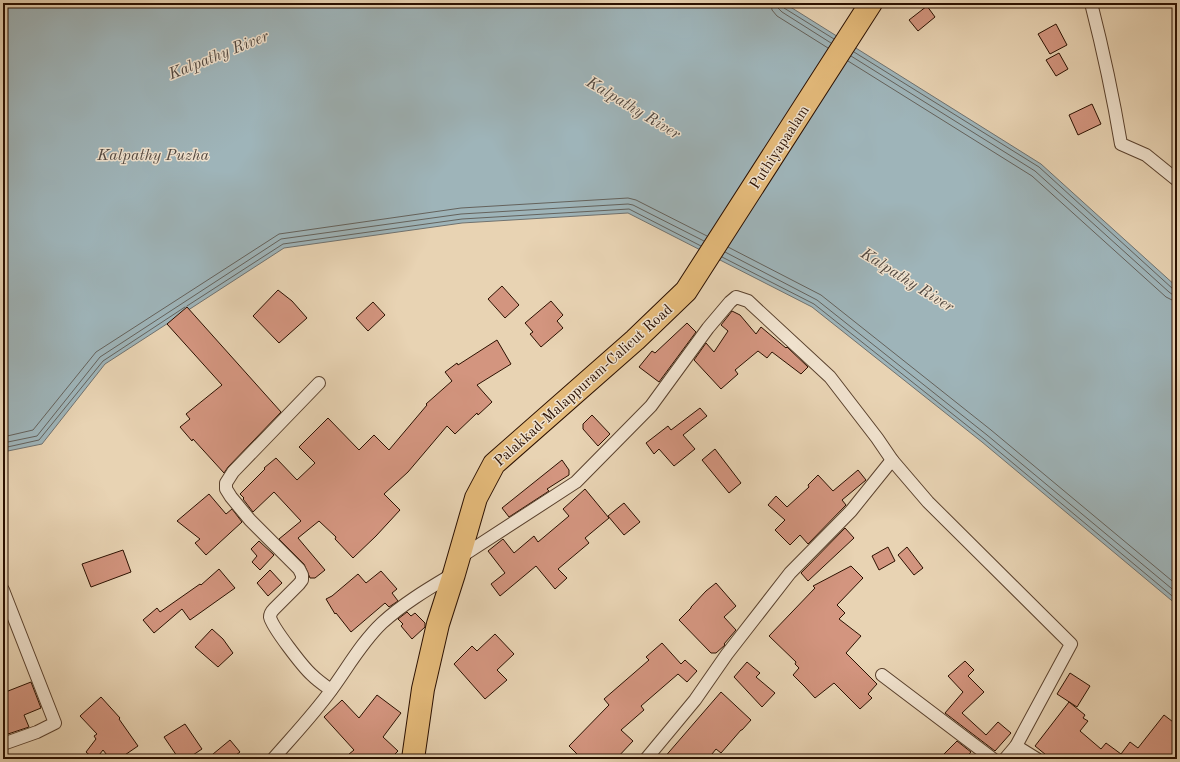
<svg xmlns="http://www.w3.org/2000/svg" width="1180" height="762" font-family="'Old Standard TT',serif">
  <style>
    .water { fill: #9eb4b9; stroke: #70726f }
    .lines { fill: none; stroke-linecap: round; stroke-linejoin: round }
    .shore { stroke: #64625c; stroke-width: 1 }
    .building { fill: #d3957f; stroke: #2b1000 }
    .street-casing { stroke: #5a412d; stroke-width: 14 }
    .highway-casing { stroke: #2b1000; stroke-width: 24 }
    .street { stroke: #f0e2ce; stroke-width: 12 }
    .highway { stroke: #e4ba7a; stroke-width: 22 }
    .labels { text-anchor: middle; stroke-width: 3; stroke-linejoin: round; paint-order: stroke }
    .street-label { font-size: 15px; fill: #2b1000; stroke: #f0e2ce }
    .water-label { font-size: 16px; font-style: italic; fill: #534941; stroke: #f0e2ce }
  </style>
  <rect width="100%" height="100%" fill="#e8d3b3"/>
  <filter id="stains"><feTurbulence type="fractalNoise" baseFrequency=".005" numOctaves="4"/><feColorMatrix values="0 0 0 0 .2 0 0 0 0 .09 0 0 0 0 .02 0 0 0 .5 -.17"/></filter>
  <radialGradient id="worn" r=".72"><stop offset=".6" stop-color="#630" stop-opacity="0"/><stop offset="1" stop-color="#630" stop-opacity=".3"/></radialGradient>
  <path class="water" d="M3,3H784L1041,164L1177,287V605L982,442L812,307L628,213L462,223L284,248L105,364L42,444L3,452Z"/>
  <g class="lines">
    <g class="shore">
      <path d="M771,3L772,10L777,16L828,48"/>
      <path d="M777,3L778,8L782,12L831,43"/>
      <path d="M782,3L784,8L834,39"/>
      <path d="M854,52L1039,167L1173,289L1177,290"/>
      <path d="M851,56L1035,171L1169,292L1173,295H1177"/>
      <path d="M848,61L1032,176L1166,297L1172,300L1177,301"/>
      <path d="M728,247L821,295L991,430L1177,585"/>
      <path d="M725,252L817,300L987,435L1177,593"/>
      <path d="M722,257L814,304L984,439L1177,600"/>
      <path d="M187,306L283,244L462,219L629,209L701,246"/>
      <path d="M3,437L33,430L96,352L279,234L461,208L628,198L636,200L707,236"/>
      <path d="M3,443L37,436L100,357L281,239L461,214L628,204L633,205L704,241"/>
      <path d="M3,448L39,440L103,361L185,307"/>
    </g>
  </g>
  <g class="building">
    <path d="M927,6L935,17L918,31L909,20Z"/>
    <path d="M1056,24L1067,45L1050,54L1038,34Z"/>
    <path d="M1059,53L1068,69L1056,76L1046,60Z"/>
    <path d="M1092,104L1101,124L1078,135L1069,115Z"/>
    <path d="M502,286L519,305L505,318L488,299Z"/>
    <path d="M278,290L292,301L307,318L279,343L253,316Z"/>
    <path d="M551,301L563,315L557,321L563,328L541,347L530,334L533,332L525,323Z"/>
    <path d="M373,302L385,315L368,331L356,318Z"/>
    <path d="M187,307L281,412L228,467L224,473L193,439L192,441L180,427L190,419L186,414L222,385L167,324Z"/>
    <path d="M732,311L740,315L756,334L761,327L786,348L787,347L808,367L801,374L772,352L767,358L758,351L735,370L738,374L721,389L694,360L706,343L714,352L728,331L721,325Z"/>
    <path d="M687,323L696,332L659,382L639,367L652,351L655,353Z"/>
    <path d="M497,340L511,364L477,385L492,402L478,415L477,413L455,434L447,426L408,472L384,494L400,510L376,536L353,558L335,539L336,537L319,521L298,538L325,570L315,578H310L304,564L279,539L301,521L274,492L253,512L243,499L244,498L240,494L265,469L264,468L276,458L297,480L315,463L299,447L328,418L359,450L374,435L389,450L427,405L426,404L452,381L445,372L457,363L458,365Z"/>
    <path d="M700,408L707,416L683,435L695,449L674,466L659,449L654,454L646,443L668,426L671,430Z"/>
    <path d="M592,415L610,434L598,446L583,429V424Z"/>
    <path d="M715,449L741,483L729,493L702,460Z"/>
    <path d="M562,460L569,470V475L547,489L549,491L509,517L502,508Z"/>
    <path d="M858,470L866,480L842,500L846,505L808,544L800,535L790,545L775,530L785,520L768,505L776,496L787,507L809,487L808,485L818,475L833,491Z"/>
    <path d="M585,489L609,518L585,538L589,543L558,569L567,578L555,589L536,566L500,596L491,584L505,573L488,551L503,539L514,553L534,536L538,542L569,516L563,509Z"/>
    <path d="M209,494L226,514L232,509L242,522L206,555L195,543L200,539L177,521Z"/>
    <path d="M624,503L640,522L624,535L608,516Z"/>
    <path d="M845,528L854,538L808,581L801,573Z"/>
    <path d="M259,541L274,555L260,570L252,562L257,556L251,549Z"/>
    <path d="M888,547L895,561L879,570L872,556Z"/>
    <path d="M907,547L923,568L914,575L898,555Z"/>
    <path d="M123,550L131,572L91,587L82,564Z"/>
    <path d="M851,566L863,578L837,605L845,613L839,619L861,636L846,653L877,684L868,694L872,698L860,709L834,683L815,698L805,687L793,675L799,668L795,664L796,662L769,636L815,588L813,586Z"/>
    <path d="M219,569L235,588L190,620L182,609L154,633L143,620L157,608L160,612L200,584L201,585Z"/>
    <path d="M270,570L282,583L268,596L257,583Z"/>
    <path d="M381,571L397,589L392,593L398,601L389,607L385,603L351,632L336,613L335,614L326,599L332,596L358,574L366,583Z"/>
    <path d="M716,583L736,606L724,617L736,630L724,644L725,645L716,653H711L679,620L691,608V607L706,591Z"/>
    <path d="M407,612L411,616L415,613L425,623V627L412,639L401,626L403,624L398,619Z"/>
    <path d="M212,629L223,639L233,653L218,667L195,647Z"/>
    <path d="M495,634L514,654L497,670L507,680L485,699L454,664L472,646L477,651Z"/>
    <path d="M662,643L681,664L685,660L697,671L687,682L678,674L641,706L644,710L621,730L633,741L616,759H582L569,746L609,705L604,699L649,660L646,657Z"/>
    <path d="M965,661L974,670L968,676L984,692L962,713L986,735L998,722L1011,733L995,751L945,713L963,692L948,676Z"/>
    <path d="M747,662L760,673L756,677L775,693L762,707L734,677Z"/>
    <path d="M1070,673L1090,686L1077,707L1057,694Z"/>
    <path d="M31,682L41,708L24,715L29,727L8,734L3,723V693Z"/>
    <path d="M721,692L751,720L742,730H741L721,753L716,749L708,759H663Z"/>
    <path d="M377,695L401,713L383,737L398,751L390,759H343L354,750L324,717L342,700L359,718Z"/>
    <path d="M101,697L120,718L119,719L138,746L119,759H110L103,750L96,759H94L86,752L96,739L94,736L97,734L80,716Z"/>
    <path d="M1069,702L1085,715L1083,718L1088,721L1080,731L1101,749L1106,743L1121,754L1130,742L1138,748L1164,715L1177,725V759H1051L1035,746Z"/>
    <path d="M185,724L202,749L187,759H179L164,737Z"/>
    <path d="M230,740L240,752L231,759H207Z"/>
    <path d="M957,741L971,752L965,759H939Z"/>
  </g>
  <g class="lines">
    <g class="street-casing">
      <g id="street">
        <path d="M1091,3C1103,50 1113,96 1121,144L1146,155L1177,180"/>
        <path d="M319,383L233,472L226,483V489L231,497L250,520L299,569L302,575V580L299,584L274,609C272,611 270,613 270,617C272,627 303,667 312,675C318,681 324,685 331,690"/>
        <path d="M459,558L576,482L651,406L708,328L730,302L736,297L748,301L830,377L877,438L892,460L928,502L1071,644L1016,746L1005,759"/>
        <path d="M3,590L55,723L37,732L3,744"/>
        <path d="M882,675L993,759"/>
        <path d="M1016,746L1037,759"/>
        <path d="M273,759C293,736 314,714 332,689C348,667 362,642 382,623C404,603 428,589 453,574"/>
        <path d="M646,759L695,700L727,654L790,573L851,511L892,460"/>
      </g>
    </g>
    <g class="highway-casing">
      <path id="highway" d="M413,759L423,689L438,624L454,574L476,498L494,464L635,340L686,291L871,3"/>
    </g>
    <use href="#street" class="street"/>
    <use href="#highway" class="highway"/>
  </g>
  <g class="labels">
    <g class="street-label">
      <text transform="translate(779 147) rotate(-57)" y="5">Puthiyapaalam</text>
      <text transform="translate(583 385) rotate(-42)" y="5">Palakkad-Malappuram-Calicut Road</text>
    </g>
    <g class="water-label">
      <text transform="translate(218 54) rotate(-22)" y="6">Kalpathy River</text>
      <text transform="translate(634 107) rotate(31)" y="6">Kalpathy River</text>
      <text x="153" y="160">Kalpathy Puzha</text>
      <text transform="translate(908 279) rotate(32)" y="6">Kalpathy River</text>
    </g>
  </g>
  <rect width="1180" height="762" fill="none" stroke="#e8d3b3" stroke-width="16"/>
  <rect x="4" y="4" width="1172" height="754" fill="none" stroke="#2b1000" stroke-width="2"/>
  <rect x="8" y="8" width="1164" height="746" fill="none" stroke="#2b1000"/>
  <rect width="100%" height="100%" filter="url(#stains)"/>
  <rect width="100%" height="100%" fill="url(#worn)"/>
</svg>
